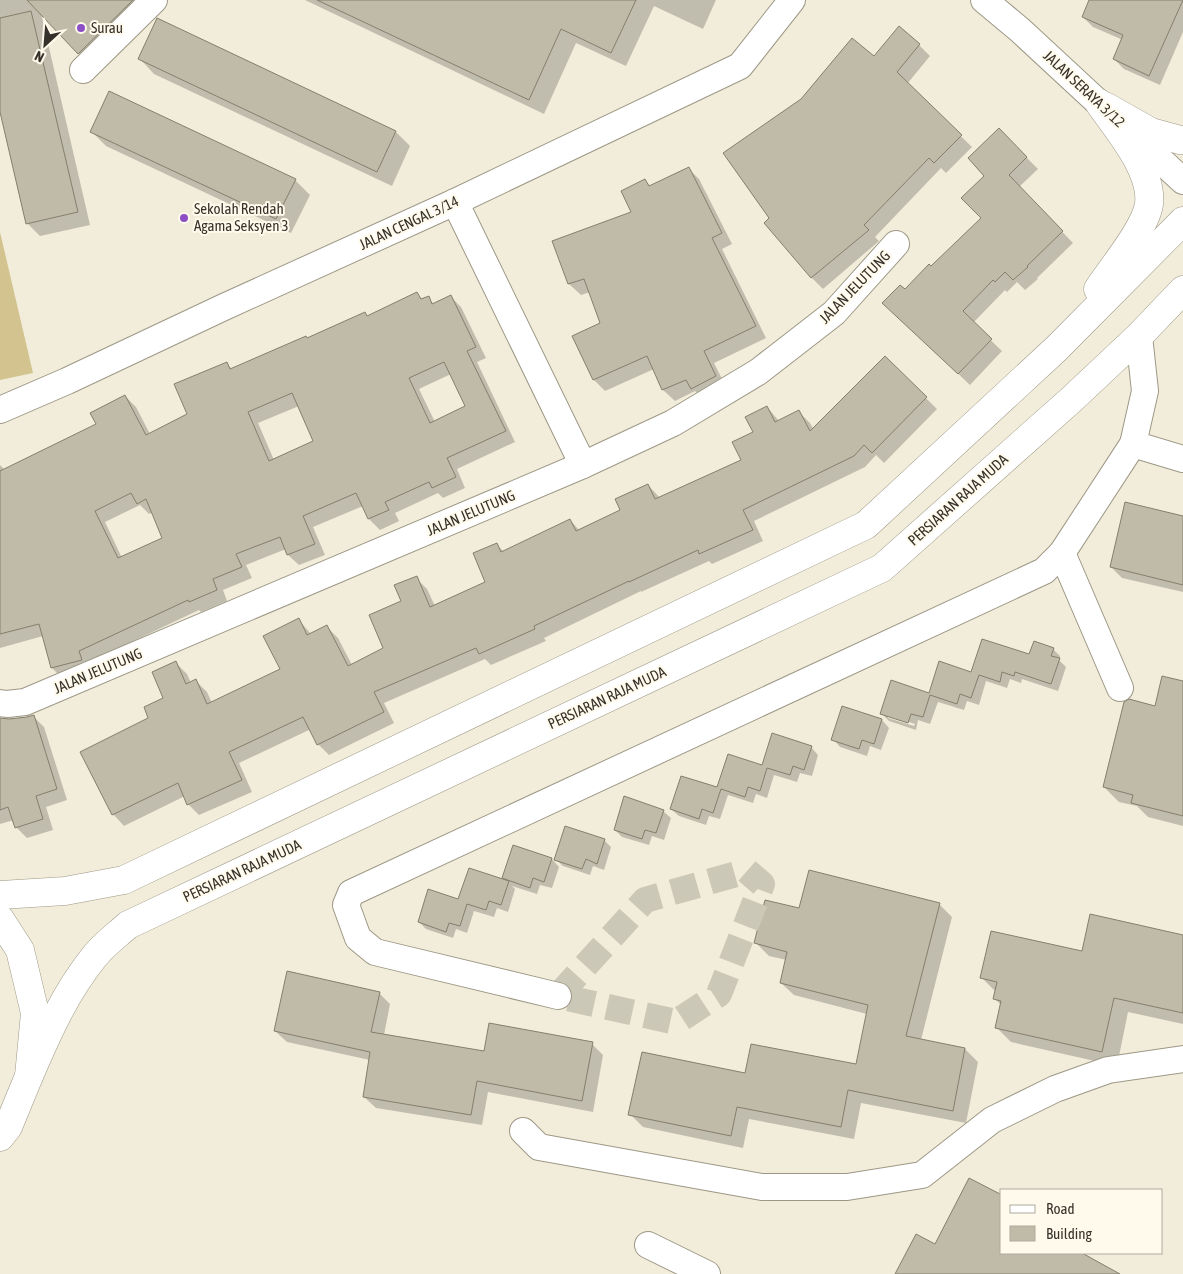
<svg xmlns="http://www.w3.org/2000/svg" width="1183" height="1274" font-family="'Asap Condensed',sans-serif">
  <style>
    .green { fill: #d3c48f }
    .shadow { fill: #0003; fill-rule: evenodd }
    .building { fill: #c0bba8; stroke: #847f6d; fill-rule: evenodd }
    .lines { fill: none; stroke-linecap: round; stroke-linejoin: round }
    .minor-tunnel { stroke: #ccc8b7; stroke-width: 26; stroke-dasharray: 26 13; stroke-linecap: butt }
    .minor-casing { stroke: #9d9886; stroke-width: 28 }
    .major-casing { stroke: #9d9886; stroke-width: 29 }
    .minor { stroke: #fff; stroke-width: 26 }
    .major { stroke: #fff; stroke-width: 28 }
    .poi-dot { fill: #8c4fc6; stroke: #fffaeb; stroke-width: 2 }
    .labels { text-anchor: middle; stroke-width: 4; stroke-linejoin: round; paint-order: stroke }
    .poi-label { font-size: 15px; fill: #35322b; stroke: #fffaeb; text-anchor: start }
    .street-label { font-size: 15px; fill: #35322b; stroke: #fffaeb }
  </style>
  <rect width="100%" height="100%" fill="#f2edda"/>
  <path class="green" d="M0,232L33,373L0,380Z"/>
  <g class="shadow">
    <path d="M0,0H159L91,66L41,13L90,225L40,236L27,223L0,106Z"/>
    <path d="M305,0H716L703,29L654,6L626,66L576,43L544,114Z"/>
    <path d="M1090,0H1183V32L1160,85L1124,69L1114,59L1123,40L1093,27L1083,17Z"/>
    <path d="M919,45L930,56L907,84L972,147L946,173L941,168L875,237L879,241L823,289L812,278L765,223L771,218L802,100L874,58Z"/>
    <path d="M140,59L396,132L410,146L392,186L154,74Z"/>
    <path d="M999,130L1038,169L1019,187L1073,243L1037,278L1038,279L1025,290L1017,282L1007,292L1005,290L973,323L1002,351L970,385L895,314L905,290L931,268L983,218L986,176Z"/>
    <path d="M91,131L295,180L310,195L291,233L106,146Z"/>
    <path d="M688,168L699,179L732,244L722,249L766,338L714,363L726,387L703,399L695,391L675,401L663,390L654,369L605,391L594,380L574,336L602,323L590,292L581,295L569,284L554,241L633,213L645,181L651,187Z"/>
    <path d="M417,294L423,300L428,298L434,304L450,296L461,307L486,358L477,362L515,442L457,469L465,488L443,498L438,493L395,513L399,521L380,530L369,519L363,506L313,527L325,555L299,565L288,555L286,549L246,565L252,578L223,590L227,601L201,612L199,610L89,662L63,679L52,668L43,636L0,648V465L5,470L98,425L125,396L136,407L150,434L189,415L227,364L233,370L308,339L365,314L368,317ZM451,374L467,407L435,422L419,389ZM299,406L315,442L274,460L258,423ZM140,505L149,514L153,512L164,538L122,558L105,522Z"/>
    <path d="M885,358L937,409L884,463L876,455L865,467L754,521L763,541L712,564L709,561L641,592V591L544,638L546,641L491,665L485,659L384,703L394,723L329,755L318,744L311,729L239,763L252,792L199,815L188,804L185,796L124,826L113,814L150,719L165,699L176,663L187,674L191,683L196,681L207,692L212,703L281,670L299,620L311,634L327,627L338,638L352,665L385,648L403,602L416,578L427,589L435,606L487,583L496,544L504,552L570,520L580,531L621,510L648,485L660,498L743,460L767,407L779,421L799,412L810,423L814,430Z"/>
    <path d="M1183,517V592L1122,578L1111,567Z"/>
    <path d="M1053,649L1060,656L1059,660L1066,667L1058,691L1022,679L1021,683L1010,679L1007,688L986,681L979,705L967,701L964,710L938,702L930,724L918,720L916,730L889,721L881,713L930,694L972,673ZM888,715L915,724L914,726L888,718Z"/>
    <path d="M1183,683V826L1148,817L1137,806L1119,802L1104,787L1156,707Z"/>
    <path d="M843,708L882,720L889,728L881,750L870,746L867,756L840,747L833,739Z"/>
    <path d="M33,716L44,727L67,800L46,807L53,830L27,838L16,827L14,820L0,824V719L9,720Z"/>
    <path d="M811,747L818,755L812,776L800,773L797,782L774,775L767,798L756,794L753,803L728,795L720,819L709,816L706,825L679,816L671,809L718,789L763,766Z"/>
    <path d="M663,811L671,818L664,840L652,836L649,845L622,837L615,830Z"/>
    <path d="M604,840L611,847L604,870L593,866L590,875L563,866L555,859Z"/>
    <path d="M514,846L552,859L559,867L552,888L540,885L537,894L512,886L515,889L508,912L497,908L494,917L474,911L467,933L456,929L453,938L426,929L419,922L459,900L506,881L503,878Z"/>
    <path d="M939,904L952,917L921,1040L965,1049L978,1062L966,1123L861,1103L854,1139L749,1119L743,1148L643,1127L630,1114L746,1075L857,1065L867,1014L794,995L781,983L787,960L769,956L756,943L800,910Z"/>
    <path d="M1183,936V1024L1128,1012L1117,1066L1011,1042L996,1027L1001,1005L995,999L996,992L982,978L1083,953Z"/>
    <path d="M379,993L390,1004L384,1035L485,1052L592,1044L603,1055L593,1112L488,1092L482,1125L376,1108L364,1097L370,1060L287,1042L275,1031Z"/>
    <path d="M936,1246L1002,1253H1080L1117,1274H900Z"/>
  </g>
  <g class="building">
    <path d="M27,0H133L78,54Z"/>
    <path d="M317,0H636L611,53L561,29L529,100Z"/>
    <path d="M1089,0H1183L1149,76L1113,59L1123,35L1082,17Z"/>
    <path d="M31,11L78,212L26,224L0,112V18Z"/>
    <path d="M157,18L396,131L377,172L138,59Z"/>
    <path d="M899,26L920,44L897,72L962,135L934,163L929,158L864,225L869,230L811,278L764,223L769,218L723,153L801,99L852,38L874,56Z"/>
    <path d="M109,91L296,179L276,219L90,132Z"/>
    <path d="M999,128L1027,157L1009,175L1063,231L1027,266L1028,267L1013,280L1005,272L995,282L993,280L963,311L992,339L958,374L882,303L900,285L905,289L929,264L931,266L981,218L961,198L984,176L968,158Z"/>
    <path d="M689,167L722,233L712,238L756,326L704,351L716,376L691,389L686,380L662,390L647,356L593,380L572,336L600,323L584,279L568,284L552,241L631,212L621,191L645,179L649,186Z"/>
    <path d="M417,292L421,299L429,296L432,304L451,295L476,347L467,351L506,431L447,458L456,477L432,488L429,482L385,502L389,510L368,519L356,493L303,516L315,544L287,555L280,537L236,554L242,567L213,579L217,590L189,602L188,600L79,651L82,660L51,668L39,624L0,634V471L96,424L90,413L125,395L146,435L187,414L174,384L227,362L230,369L306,336L307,338L365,312L367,316ZM444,362L465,406L430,423L409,378ZM292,393L313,441L269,461L248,412ZM131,493L137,504L146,499L162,538L118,558L95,511Z"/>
    <path d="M885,356L927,397L872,453L864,445L854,456L743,510L753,530L699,554L698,550L629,582V581L534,626L535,629L479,654L476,648L374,692L384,712L317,745L303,717L229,752L242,780L187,805L178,783L112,815L80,752L148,718L144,707L163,698L152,672L176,661L186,684L196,679L207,704L280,669L263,636L299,618L307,635L327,625L348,666L383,648L369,615L401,601L394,585L417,576L430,607L485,582L473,553L497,543L501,552L570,519L576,531L620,510L615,499L648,484L655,499L741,460L732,442L753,432L745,417L767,406L775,422L799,410L810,431Z"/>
    <path d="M1125,502L1183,516V585L1110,567Z"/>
    <path d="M982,639L1029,654L1034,641L1054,648L1051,656L1060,658L1051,684L1015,672L1014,676L1002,672L1000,682L979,675L971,698L960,694L957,704L930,695L923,717L911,714L908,723L880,714L891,680L929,693L939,661L971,672Z"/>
    <path d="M1162,676L1183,681V816L1131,803L1133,795L1103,787L1124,702L1129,699L1155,706Z"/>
    <path d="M842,706L882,719L874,744L862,740L859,749L831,740Z"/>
    <path d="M34,715L57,789L36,796L43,819L15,828L8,807L0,810V718L9,719L27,717Z"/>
    <path d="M772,733L812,746L804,770L793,766L790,775L767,768L760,791L748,787L745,797L721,789L713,813L702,809L699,819L670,809L681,776L717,787L728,754L762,765Z"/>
    <path d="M624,796L664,810L656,833L645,830L642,839L614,830Z"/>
    <path d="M565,826L605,839L597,864L586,859L582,869L554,860Z"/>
    <path d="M513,845L552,858L544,882L533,878L530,888L502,878Z"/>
    <path d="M469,868L509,881L501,905L489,901L486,910L467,904L460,926L449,923L446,932L418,922L428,889L458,899Z"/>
    <path d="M809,870L940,903L906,1036L965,1048L953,1111L848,1090L841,1127L737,1107L731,1136L628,1115L642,1052L745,1073L751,1044L856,1064L868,1005L780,983L787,952L754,943L765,900L799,908Z"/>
    <path d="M1090,914L1183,935V1013L1114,998L1102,1052L995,1028L1001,1001L993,999L997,982L980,978L991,931L1082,951Z"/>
    <path d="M287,971L380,992L371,1032L484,1051L489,1023L593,1042L582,1101L477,1081L471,1115L363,1097L370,1052L274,1031Z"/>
    <path d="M969,1178L1002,1195V1253H1082L1120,1274H895L916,1234L935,1244Z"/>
  </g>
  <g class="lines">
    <path class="minor-tunnel" d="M747,871L762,884L719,994L676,1022L558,996L645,900Z"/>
    <g class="minor-casing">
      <g id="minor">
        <path d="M984,0L1020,30L1183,181"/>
        <path d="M83,70L154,0"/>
        <path d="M455,202L583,465"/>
        <path d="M1139,336L1145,391L1133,444L1183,459"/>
        <path d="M0,410L67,381L224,307L455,202L740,66L792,0"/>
        <path d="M1062,553L1120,688"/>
        <path d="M0,703L7,704L25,702L583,465L673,423L758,372L834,313L896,244"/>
        <path d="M558,996L375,952L358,938L346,905L351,893L1044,571L1062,553L1133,444"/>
        <path d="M523,1131L539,1147L762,1187H847L922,1175L992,1120L1055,1089L1108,1070L1183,1059"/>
        <path d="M648,1245L707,1274"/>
      </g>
    </g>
    <g class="major-casing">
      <g id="major">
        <path d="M1105,106L1151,132L1180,140H1183"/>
        <path d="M1098,289C1112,268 1146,227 1149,204C1153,170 1117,129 1099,103"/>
        <path d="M0,895L65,891L124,880L866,525L1056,349L1183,221"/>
        <path d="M0,919L20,950L35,1013L29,1076L8,1127L0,1137"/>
        <path d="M29,1076C47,1034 65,993 94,957C103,945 117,935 128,925L882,568L1072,399L1139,336L1183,290"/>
      </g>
    </g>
    <use href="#minor" class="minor"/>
    <use href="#major" class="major"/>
  </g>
  <g class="poi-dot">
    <circle cx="81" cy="28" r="5"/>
    <circle cx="184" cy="218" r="5"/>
  </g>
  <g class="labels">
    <g class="poi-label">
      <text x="91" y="33">Surau</text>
      <text x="194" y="214">Sekolah Rendah<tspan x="194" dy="17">Agama Seksyen 3</tspan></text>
    </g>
    <g class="street-label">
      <text transform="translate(1084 89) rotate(43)" y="5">JALAN SERAYA 3/12</text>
      <text transform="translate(409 223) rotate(-25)" y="5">JALAN CENGAL 3/14</text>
      <text transform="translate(855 287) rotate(-46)" y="5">JALAN JELUTUNG</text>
      <text transform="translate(958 500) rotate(-42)" y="5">PERSIARAN RAJA MUDA</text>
      <text transform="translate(471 513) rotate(-23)" y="5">JALAN JELUTUNG</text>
      <text transform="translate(98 671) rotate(-23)" y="5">JALAN JELUTUNG</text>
      <text transform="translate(607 698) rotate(-25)" y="5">PERSIARAN RAJA MUDA</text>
      <text transform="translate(242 871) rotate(-25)" y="5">PERSIARAN RAJA MUDA</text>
    </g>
  </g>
  <rect x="1000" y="1189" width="162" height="65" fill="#fffaeb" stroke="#aeaa9e"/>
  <rect x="1010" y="1205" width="25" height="8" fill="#ffffff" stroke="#aeaa9e"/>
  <text x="1046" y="1214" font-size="15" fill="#35322b">Road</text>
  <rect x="1010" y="1226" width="25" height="15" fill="#c0bba8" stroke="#aeaa9e"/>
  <text x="1046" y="1239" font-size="15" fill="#35322b">Building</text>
  <g transform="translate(45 45) rotate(206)" stroke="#fffaeb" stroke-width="4" paint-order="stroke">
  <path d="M0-4L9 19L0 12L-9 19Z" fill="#35322b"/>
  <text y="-8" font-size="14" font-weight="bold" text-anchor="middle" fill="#35322b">N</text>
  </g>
</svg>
